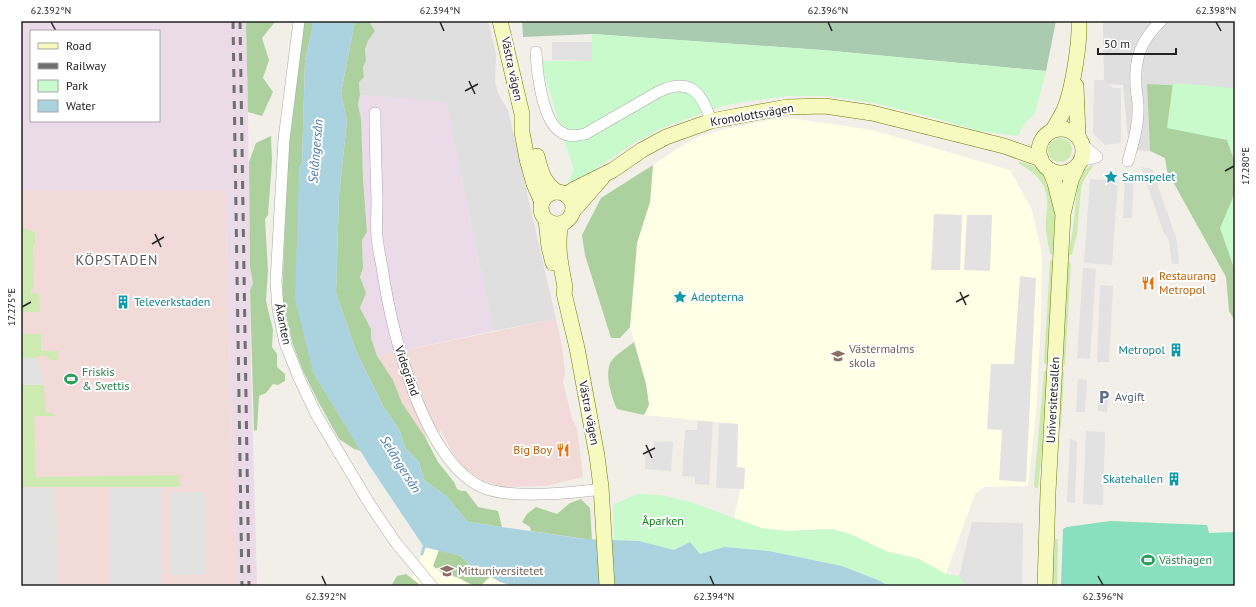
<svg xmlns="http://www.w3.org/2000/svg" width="1256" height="607" font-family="'PT Sans',sans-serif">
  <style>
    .residential { fill: #e0dfdf }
    .commercial { fill: #f2dad9 }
    .industrial { fill: #ebdbe8; fill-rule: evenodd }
    .education { fill: #ffffe5 }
    .grass { fill: #cdebb0 }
    .forest { fill: #add19e }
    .cemetery { fill: #aacbaf }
    .park { fill: #c8facc }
    .pitch { fill: #88e0be }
    .parking { fill: #e2e2e2 }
    .water { fill: #aad3df }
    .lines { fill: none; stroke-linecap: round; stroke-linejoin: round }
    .stream { stroke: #aad3df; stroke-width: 3 }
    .street-casing { stroke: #a9a9a9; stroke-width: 12 }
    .secondary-casing { stroke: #707d05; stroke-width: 16 }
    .street { stroke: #fff; stroke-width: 11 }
    .secondary { stroke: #f7fabf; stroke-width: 15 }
    .rail { stroke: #707070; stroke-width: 3; stroke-dasharray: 8 8; stroke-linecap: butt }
    .ticks { fill: none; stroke: #222; stroke-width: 1.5 }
    .labels { text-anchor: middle; stroke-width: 4; stroke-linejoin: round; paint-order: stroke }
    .street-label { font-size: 12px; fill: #222; stroke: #fff }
    .culture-label { font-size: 12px; fill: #0d838f; stroke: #fff; text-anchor: start }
    .food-label { font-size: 12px; fill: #c56008; stroke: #fff; text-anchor: start }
    .education-label { font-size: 12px; fill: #785e54; stroke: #fff; text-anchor: start }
    .leisure-label { font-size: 12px; fill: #27864d; stroke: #fff; text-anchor: start }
    .service-label { font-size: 12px; fill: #4e5e75; stroke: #fff; text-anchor: start }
    .park-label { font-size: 12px; fill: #0c8416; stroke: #fff }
    .water-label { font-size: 13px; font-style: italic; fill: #4a7aab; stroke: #fff }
    .quarter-label { font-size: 14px; letter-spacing: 1px; fill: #555; stroke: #fff }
    .neatline { fill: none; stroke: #222; stroke-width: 1.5 }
    .ticks-label { font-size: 10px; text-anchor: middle; fill: #222 }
  </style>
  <rect width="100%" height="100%" fill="#f2efe9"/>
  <g class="residential">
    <path d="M369,21H488L496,54L495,81L498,93L508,110L556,319L493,331L446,103L360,95L359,82L364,77L363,67L366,61L365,49L368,41L375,31Z"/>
    <path d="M1103,21H1235V88L1147,84L1150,151L1129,150L1123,85L1104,84Z"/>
  </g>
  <g class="commercial">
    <path d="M21,190H225L236,586H21Z"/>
    <path d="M556,319L562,346L565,373L563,382L572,419L577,428L583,477L546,486L503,487L484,481L464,468L452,452L441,431L425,437L402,403L393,380L377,356Z"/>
  </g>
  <g class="industrial">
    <path d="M21,21H246L248,112L250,267L253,283L250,290L251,367L257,586H236L225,190H21ZM31,31H159V121H31Z"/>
    <path d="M360,95L446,102L493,331L377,356L371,338V329L360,308L366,293L360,277L363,268L362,240L367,232L358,104Z"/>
  </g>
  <g class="education">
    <path d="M783,117L872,130L1010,170L1032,210L1042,254L1041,319L1036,413L1028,486L984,487L975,494L946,574L919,559L886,551L850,534L832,529L787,531L761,528L734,518L745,468H737L738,424L644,415L649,405L646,384L630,327L637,243L650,202L653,165L675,150L700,136L721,130Z"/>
    <path d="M424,547L461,556L500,582L514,586H410Z"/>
  </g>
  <g class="grass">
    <circle cx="1060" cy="150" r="12"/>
    <path d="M1019,161C1026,163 1032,165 1038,169C1061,186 1055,230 1053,254H1050C1049,246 1046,237 1046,229C1045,219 1048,208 1047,198C1045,181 1033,171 1019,164Z"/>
    <path d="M1094,164L1084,180L1081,188L1077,234L1072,254L1068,256L1073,229L1078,181L1083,171Z"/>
    <path d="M21,227L35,232V244L33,245L34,288L31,289V293L39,294L40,312H21Z"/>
    <path d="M1050,261H1053L1047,365L1044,363Z"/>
    <path d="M1067,262H1069L1071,265L1065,365L1062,366Z"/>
    <path d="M21,334H41V351H58V360H50L46,356L41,355L35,358H21Z"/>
    <path d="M1045,371H1047L1045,423L1038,488H1035L1034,485L1044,372Z"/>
    <path d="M1061,372H1064L1061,430L1058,416Z"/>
    <path d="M21,385H44L45,412L52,413L56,416H34L36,477L180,475V487H21Z"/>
    <path d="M1055,539H1058L1057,586H1052Z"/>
  </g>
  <g class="forest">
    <path d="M246,21H276L262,38L269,60L263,78L273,92L262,116L248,112Z"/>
    <path d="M302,21H312V30L305,61L302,163L299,168L313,372L361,451L354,449L339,439L319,403L303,371L292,342L282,297L288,155Z"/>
    <path d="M355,21H369L375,31L368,41L365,49L366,61L363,67L364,77L359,82L360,95L358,104L361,119L363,178L367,232L362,240L363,268L360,277L366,293L360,308L371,329V338L377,356L393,380L402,403L425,437L438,462L454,482L457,489L461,491H466L478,507L498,511L502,527L468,522L446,496L424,480L419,462L405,448L400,431L383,406L356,351L336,293L339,195L347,121L341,93Z"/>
    <path d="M1147,84L1235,88V321L1229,311L1226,277L1167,171L1165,158L1150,151Z"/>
    <path d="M271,136L272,161L268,215L265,219L268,271L266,301L273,330L272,347L277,354V367L285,374V381L278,385L273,384L266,393L259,396L257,430L254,431L250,290L253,283L250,267L249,162L256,143Z"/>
    <path d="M653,165L650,202L637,243L630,327L620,338H611L585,255L582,235L601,198Z"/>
    <path d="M634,342L646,384L649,405L644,415L617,409C612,398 603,371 612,360C618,353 627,348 634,342Z"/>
    <path d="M581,499L590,508L592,540L531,531L530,527L522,522L527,514L536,507L557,514L570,503Z"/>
    <path d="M439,550L461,556L471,566L490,577L480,586C470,586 465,580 456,577C446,574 441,573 433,566Z"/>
    <path d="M406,574L419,584V586H391L397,576Z"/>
  </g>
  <path class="cemetery" d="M522,21H1056L1046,71L822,50L592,34L523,37Z"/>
  <g class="park">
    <path d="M592,34L822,50L1046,71L1035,113L1024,124L1018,136L979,131L935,118L878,104L829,96H788L742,102L723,106L662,128L634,143L572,185L569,180L574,169L565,144L543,70V61H592Z"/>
    <path d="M1173,83L1235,88V163L1227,140L1167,128Z"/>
    <path d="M1235,186V271L1220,228L1232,200Z"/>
    <path d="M637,494L661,495L691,502L761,528L787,531L832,529L850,534L886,551L919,559L946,574L959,576L966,586H889L880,581L842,566L769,551L724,547L700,554L690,542L674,550L639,541L614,540L613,505Z"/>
  </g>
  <path class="pitch" d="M1110,521L1207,525L1209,533L1235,532V586H1061L1063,529L1067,527Z"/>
  <g class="parking">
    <path d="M552,42H592V61L552,60Z"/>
    <path d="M1094,80H1104L1113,88H1121V143L1105,145L1093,133Z"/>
    <path d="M1141,167L1152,169L1177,241L1179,264H1172L1169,241L1163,231Z"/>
    <path d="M1125,177H1134L1132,218H1123Z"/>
    <path d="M1090,179L1118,181L1112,265L1084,263Z"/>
    <path d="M934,214L962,215L960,270H931Z"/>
    <path d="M967,215H992L990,271L964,270Z"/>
    <path d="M1083,268L1096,269L1090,359L1077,358Z"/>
    <path d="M1020,276L1036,278L1026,482L999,480L1002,430L987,429L991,364H1014Z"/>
    <path d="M1100,285L1113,286L1109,362H1097Z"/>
    <path d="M21,358H35L44,378V385H21Z"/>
    <path d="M1078,379L1087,380L1085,412H1076Z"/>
    <path d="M1099,392L1109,393L1107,412L1098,411Z"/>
    <path d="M698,421L713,422L709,485L695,484V477L682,476L685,430H697Z"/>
    <path d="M719,423L738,424L737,467L745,468L744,489L716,488Z"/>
    <path d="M1086,431L1105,432L1103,505L1083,504Z"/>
    <path d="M1070,439L1077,441L1075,503L1067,502Z"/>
    <path d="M654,441L673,442L671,471L645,469L646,450L653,451Z"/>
    <path d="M21,488H56L57,586L21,585Z"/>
    <path d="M110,488H161L162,586H110Z"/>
    <path d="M169,492H205L206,574L170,575Z"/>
    <path d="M972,522L1023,523L1022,586H966L959,576Z"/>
  </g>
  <path class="water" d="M312,21H355L341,93L347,121L339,195L336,293L356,351L383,406L400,431L405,448L419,462L424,480L446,496L468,522L584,539L639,541L674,550L690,542L700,554L724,547L769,551L842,566L880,581L889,586H514L500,582L471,566L461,556L424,547L369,465L313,372L295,299L299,168L302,163L305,61L312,30Z"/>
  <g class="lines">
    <path class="stream" d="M422,554L424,547L427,545"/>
    <g class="street-casing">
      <g id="street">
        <path d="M299,21L284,139L276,282L278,309L285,343L299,378L316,414L369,503L396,543L432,586"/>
        <path d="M536,52C537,72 542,121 561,132C568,137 576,136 585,134L658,92C690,77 701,91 711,121"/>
        <path d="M375,113C375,141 376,170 377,198C377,211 376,224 377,237C378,247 380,257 382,267C391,328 422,462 484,488C511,499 572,493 601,489"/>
        <path d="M1081,161L1097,157L1083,145"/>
        <path d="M1128,161C1133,144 1139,124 1138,106C1138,99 1136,92 1136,85C1134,58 1142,39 1161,21"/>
      </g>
    </g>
    <g class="secondary-casing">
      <g id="secondary">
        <path d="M500,21L522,114V132L527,159L534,184L542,202"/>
        <path d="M1076,86L1078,135"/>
        <circle cx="1061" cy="151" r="22"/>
        <path d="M1053,130C1057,123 1062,115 1065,108C1073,87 1080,43 1079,21"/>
        <path d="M537,156C541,172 543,182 557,192"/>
        <path d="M1050,170L1055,183L1062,211"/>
        <circle cx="557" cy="208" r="16"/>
        <path d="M566,195L573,190L613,170L642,150L666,137L711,121L787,107L825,106L872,113L1004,146L1041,159"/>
        <path d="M573,211L602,178"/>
        <path d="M546,220L549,247L553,263"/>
        <path d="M561,224C556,245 561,266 565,287L564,293L577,348L597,456L601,487L607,586"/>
        <path d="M1045,586L1048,492L1063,214L1071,180L1077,167"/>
      </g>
    </g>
    <use href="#street" class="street"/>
    <use href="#secondary" class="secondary"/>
    <g class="rail">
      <path d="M233,21L242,586"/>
      <path d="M240,21L249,586"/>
    </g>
  </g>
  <path class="ticks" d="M51,22L56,31M440,22L444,31M828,22L832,31M1216,22L1221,31M469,81L475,94M465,91L478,84M1225,171L1234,166M155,234L161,247M152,244L164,237M960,292L966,305M956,302L969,295M22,307L31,302M646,445L652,458M643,454L655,448M322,576L326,585M710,576L714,585M1098,576L1103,585"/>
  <defs>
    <g id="sight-bare" transform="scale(1.08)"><path d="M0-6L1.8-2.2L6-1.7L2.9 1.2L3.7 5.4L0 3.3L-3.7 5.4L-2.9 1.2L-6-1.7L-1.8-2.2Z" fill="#0f9aa8" stroke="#fff" stroke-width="2.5" paint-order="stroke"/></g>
    <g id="restaurant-bare" transform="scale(1.08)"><path d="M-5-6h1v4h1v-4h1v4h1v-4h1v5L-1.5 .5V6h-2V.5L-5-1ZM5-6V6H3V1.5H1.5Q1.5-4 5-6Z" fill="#e8710a" stroke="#fff" stroke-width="2.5" paint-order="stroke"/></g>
    <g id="building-bare" transform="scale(1.08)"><path d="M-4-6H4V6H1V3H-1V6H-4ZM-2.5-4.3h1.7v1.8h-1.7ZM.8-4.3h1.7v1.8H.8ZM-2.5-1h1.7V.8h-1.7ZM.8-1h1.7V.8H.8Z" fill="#0f9aa8" stroke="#fff" stroke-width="2.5" paint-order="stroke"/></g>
    <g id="school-bare" transform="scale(1.08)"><path d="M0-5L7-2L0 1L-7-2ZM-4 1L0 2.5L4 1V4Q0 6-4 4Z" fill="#8d6e63" stroke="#fff" stroke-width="2.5" paint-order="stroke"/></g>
    <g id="stadium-bare" transform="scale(1.08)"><path d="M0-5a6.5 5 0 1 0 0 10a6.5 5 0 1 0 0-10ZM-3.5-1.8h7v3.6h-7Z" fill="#2e9e5b" stroke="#fff" stroke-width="2.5" paint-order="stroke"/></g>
    <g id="parking-bare" transform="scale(1.08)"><path d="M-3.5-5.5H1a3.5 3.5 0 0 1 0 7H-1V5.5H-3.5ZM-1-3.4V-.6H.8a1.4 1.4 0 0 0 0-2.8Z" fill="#5c6f8a" stroke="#fff" stroke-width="2.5" paint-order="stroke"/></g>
    <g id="university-bare" transform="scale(1.08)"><path d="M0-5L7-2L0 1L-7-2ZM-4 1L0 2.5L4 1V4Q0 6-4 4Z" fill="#8d6e63" stroke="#fff" stroke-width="2.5" paint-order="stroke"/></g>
  </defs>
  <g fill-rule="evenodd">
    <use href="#sight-bare" x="1111" y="177"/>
    <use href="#restaurant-bare" x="1148" y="283"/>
    <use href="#sight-bare" x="680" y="297"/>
    <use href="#building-bare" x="123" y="302"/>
    <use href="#building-bare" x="1176" y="350"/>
    <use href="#school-bare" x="838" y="356"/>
    <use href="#stadium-bare" x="71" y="379"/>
    <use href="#parking-bare" x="1104" y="397"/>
    <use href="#restaurant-bare" x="563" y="450"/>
    <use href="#building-bare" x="1174" y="479"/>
    <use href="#stadium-bare" x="1148" y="560"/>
    <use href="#university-bare" x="447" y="571"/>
  </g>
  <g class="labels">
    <g class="street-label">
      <text transform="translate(512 69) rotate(78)" y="4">Västra vägen</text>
      <text transform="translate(752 115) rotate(-10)" y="4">Kronolottsvägen</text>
      <text transform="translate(283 324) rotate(78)" y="4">Åkanten</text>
      <text transform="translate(407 371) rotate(71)" y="4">Videgränd</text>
      <text transform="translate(1053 400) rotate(-87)" y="4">Universitetsallén</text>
      <text transform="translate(589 413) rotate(79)" y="4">Västra vägen</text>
    </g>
    <g class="culture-label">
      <text x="1122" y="181">Samspelet</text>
      <text x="691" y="301">Adepterna</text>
      <text x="134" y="306">Televerkstaden</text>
      <text x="1165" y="354" text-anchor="end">Metropol</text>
      <text x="1163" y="483" text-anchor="end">Skatehallen</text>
    </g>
    <g class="food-label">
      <text x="1159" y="280">Restaurang<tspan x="1159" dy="14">Metropol</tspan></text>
      <text x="552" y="454" text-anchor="end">Big Boy</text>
    </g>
    <g class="education-label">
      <text x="849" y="353">Västermalms<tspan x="849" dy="14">skola</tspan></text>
      <text x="458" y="575">Mittuniversitetet</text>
    </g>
    <g class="leisure-label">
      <text x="82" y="376">Friskis<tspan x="82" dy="14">&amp; Svettis</tspan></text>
      <text x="1159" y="564">Västhagen</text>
    </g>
    <g class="service-label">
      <text x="1115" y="401">Avgift</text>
    </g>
    <g class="park-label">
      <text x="663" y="525">Åparken</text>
    </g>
    <g class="water-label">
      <text transform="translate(315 151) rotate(-85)" y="5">Selångersån</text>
      <text transform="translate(401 464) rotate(58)" y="5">Selångersån</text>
    </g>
    <g class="quarter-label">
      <text x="117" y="265">KÖPSTADEN</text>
    </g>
  </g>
  <rect width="1256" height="607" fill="none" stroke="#ffffff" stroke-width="44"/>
  <rect x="30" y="30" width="130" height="92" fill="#ffffff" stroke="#a7a7a7"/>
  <rect x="38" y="43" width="20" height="6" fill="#f7fabf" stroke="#a7a7a7"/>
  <text x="66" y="50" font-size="12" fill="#222222">Road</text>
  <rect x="38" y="63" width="20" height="6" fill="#707070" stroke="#a7a7a7"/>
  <text x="66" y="70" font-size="12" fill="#222222">Railway</text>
  <rect x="38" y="80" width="20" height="12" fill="#c8facc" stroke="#a7a7a7"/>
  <text x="66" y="90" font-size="12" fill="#222222">Park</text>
  <rect x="38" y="100" width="20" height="12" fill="#aad3df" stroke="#a7a7a7"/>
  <text x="66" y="110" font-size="12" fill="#222222">Water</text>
  <path d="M1098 48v6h78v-6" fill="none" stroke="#222222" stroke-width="2"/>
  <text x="1104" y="48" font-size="12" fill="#222222" stroke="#ffffff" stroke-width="3" paint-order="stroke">50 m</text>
  <rect x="22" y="22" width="1212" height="563" class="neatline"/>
  <g class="ticks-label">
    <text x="51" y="14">62.392°N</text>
    <text x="440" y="14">62.394°N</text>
    <text x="828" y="14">62.396°N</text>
    <text x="1216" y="14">62.398°N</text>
    <text transform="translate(1245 166) rotate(-90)" y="4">17.280°E</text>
    <text transform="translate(11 307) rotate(-90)" y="4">17.275°E</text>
    <text x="326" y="600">62.392°N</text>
    <text x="714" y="600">62.394°N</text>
    <text x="1103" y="600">62.396°N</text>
  </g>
</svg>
